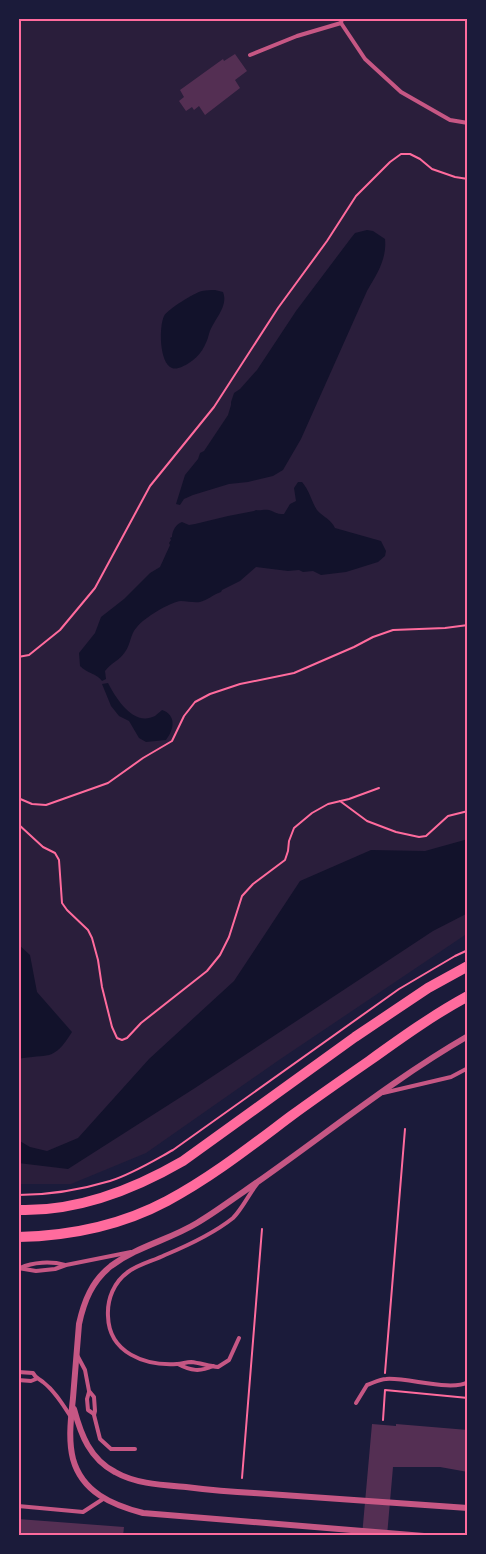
<svg xmlns="http://www.w3.org/2000/svg" width="486" height="1554" font-family="Ubuntu,sans-serif">
  <style>
    .green { fill: #2a1e3b }
    .water { fill: #12122b }
    .building { fill: #542f53 }
    .lines { fill: none; stroke-linecap: round; stroke-linejoin: round }
    .path { stroke: #ff6b9d; stroke-width: 2 }
    .service { stroke: #c65784; stroke-width: 4 }
    .minor { stroke: #c65784; stroke-width: 6 }
    .secondary { stroke: #ff6b9d; stroke-width: 10 }
    .neatline { fill: none; stroke: #ff6b9d; stroke-width: 2 }
  </style>
  <rect width="100%" height="100%" fill="#1b1b3a"/>
  <path class="green" d="M18,18H468V933L279,1060L146,1153L71,1184H18Z"/>
  <g class="water">
    <path d="M367,230L373,231L385,239C387,259 377,274 367,291L301,439L283,470L273,476L248,482L229,484L193,495L184,499L180,505L176,504L185,475L198,459L200,453L204,451L228,415L231,405V402L234,393L240,389L257,370L296,311L351,238L355,233Z"/>
    <path d="M215,290L223,292C229,307 213,320 209,334C206,346 200,356 189,363C184,366 177,370 172,368C159,363 159,326 164,316C168,309 194,293 202,291C206,290 211,290 215,290Z"/>
    <path d="M298,482H302C310,491 311,501 317,510C323,517 331,519 335,528L381,541L386,551L385,556L378,562L346,572L321,575L313,571L303,572L299,570L288,571L256,567L240,581L222,590L221,592C212,595 208,600 200,602C194,603 187,601 181,601C170,602 144,618 137,627C130,634 131,644 125,652C120,660 111,663 105,671L106,679L102,681C98,674 86,673 80,666L79,653L95,633L101,617L124,599L150,573L160,567L170,545L169,543L171,540L170,538L172,537C172,531 176,524 182,522L189,525L195,524L228,516L254,511L256,510C260,511 264,509 269,510C276,512 275,514 284,514L290,504L296,501L294,488Z"/>
    <path d="M108,683C116,698 133,727 155,716C157,714 160,712 162,710C177,715 174,730 166,740L146,742L139,738L129,721L119,716L111,706L102,684Z"/>
    <path d="M468,839V913L433,931L195,1088L68,1169L18,1163V1140L30,1147L47,1151L78,1138L149,1059L234,981L300,881L371,850L425,851Z"/>
    <path d="M18,944L30,955L37,992L72,1032C53,1063 48,1053 18,1059Z"/>
  </g>
  <g class="building">
    <path d="M235,54L247,71L235,80L240,88L205,115L199,106L194,110L192,107L186,111L179,101L184,97L180,90L223,59L224,61Z"/>
    <path d="M372,1424L396,1426V1424L468,1430V1472L440,1467H393L387,1536H362Z"/>
    <path d="M18,1519L124,1527L123,1536H18Z"/>
  </g>
  <g class="lines">
    <g class="path">
      <path d="M18,657L29,655L60,630L95,588L150,486L214,407L278,308L327,241L356,196L390,162L401,154H410L420,159L432,169L455,177L468,179"/>
      <path d="M18,798L32,804L46,805L108,783L143,758L172,741L184,716L195,702L210,694L240,684L294,673L354,647L373,637L393,630L445,628L468,625"/>
      <path d="M340,801L367,821L396,832L419,837L426,836L448,816L468,811"/>
      <path d="M18,824L43,847L55,853L59,860L62,903L67,910L88,930L92,938L98,960L102,987L112,1027L117,1038L122,1040L127,1038L141,1023L207,971L220,955L229,937L242,896L253,884L285,860L288,851L289,841L294,828L312,813L328,804L349,799L379,788"/>
      <path d="M18,1195C49,1195 80,1190 110,1181C132,1174 153,1161 173,1150L399,989L455,956L468,950"/>
      <path d="M385,1373L405,1129"/>
      <path d="M383,1420L385,1390L468,1398"/>
      <path d="M242,1478L262,1229"/>
    </g>
    <g class="service">
      <path d="M341,23L365,59L401,92L450,120L468,123"/>
      <path d="M250,55L297,36L341,23L342,18"/>
      <path d="M383,1093L451,1077L468,1068"/>
      <path d="M18,1268L36,1271L55,1269L66,1265L131,1252"/>
      <path d="M20,1268C33,1262 51,1261 65,1265"/>
      <path d="M239,1338L229,1360L218,1367C209,1366 200,1363 191,1362C186,1362 182,1364 177,1364C145,1366 109,1353 108,1316C107,1299 114,1282 128,1272C139,1264 153,1261 165,1255C189,1245 213,1234 233,1218C242,1209 249,1194 257,1184"/>
      <path d="M77,1355L85,1370L89,1391L94,1397L95,1411L94,1415L100,1439L111,1449H135"/>
      <path d="M178,1364C191,1371 200,1372 213,1366"/>
      <path d="M18,1372L33,1373C36,1379 39,1378 43,1382C55,1391 63,1405 71,1417"/>
      <path d="M18,1380L31,1381L36,1379"/>
      <path d="M89,1392L87,1399L88,1410L94,1414"/>
      <path d="M356,1403L367,1385C373,1383 380,1379 386,1379C407,1377 451,1392 468,1382"/>
      <path d="M18,1506L83,1512L103,1499"/>
    </g>
    <g class="minor">
      <path d="M74,1409C81,1435 90,1459 115,1472C136,1484 162,1485 186,1487C209,1490 231,1492 254,1493C325,1498 397,1503 468,1508"/>
      <path d="M424,1536L143,1513C112,1505 82,1492 73,1459C68,1439 71,1418 73,1398C75,1374 77,1349 79,1324C84,1301 92,1281 111,1266C138,1246 169,1240 197,1223C214,1213 230,1201 246,1190C320,1139 390,1081 468,1036"/>
    </g>
    <g class="secondary">
      <path d="M18,1210C77,1212 133,1190 183,1161L355,1037L428,988L468,966"/>
      <path d="M18,1237C69,1236 122,1225 167,1201C212,1177 251,1146 291,1116C317,1097 343,1079 369,1061C401,1038 433,1015 468,996"/>
    </g>
  </g>
  <rect width="486" height="1554" fill="none" stroke="#1b1b3a" stroke-width="39"/>
  <rect x="20" y="20" width="446" height="1514" class="neatline"/>
</svg>
